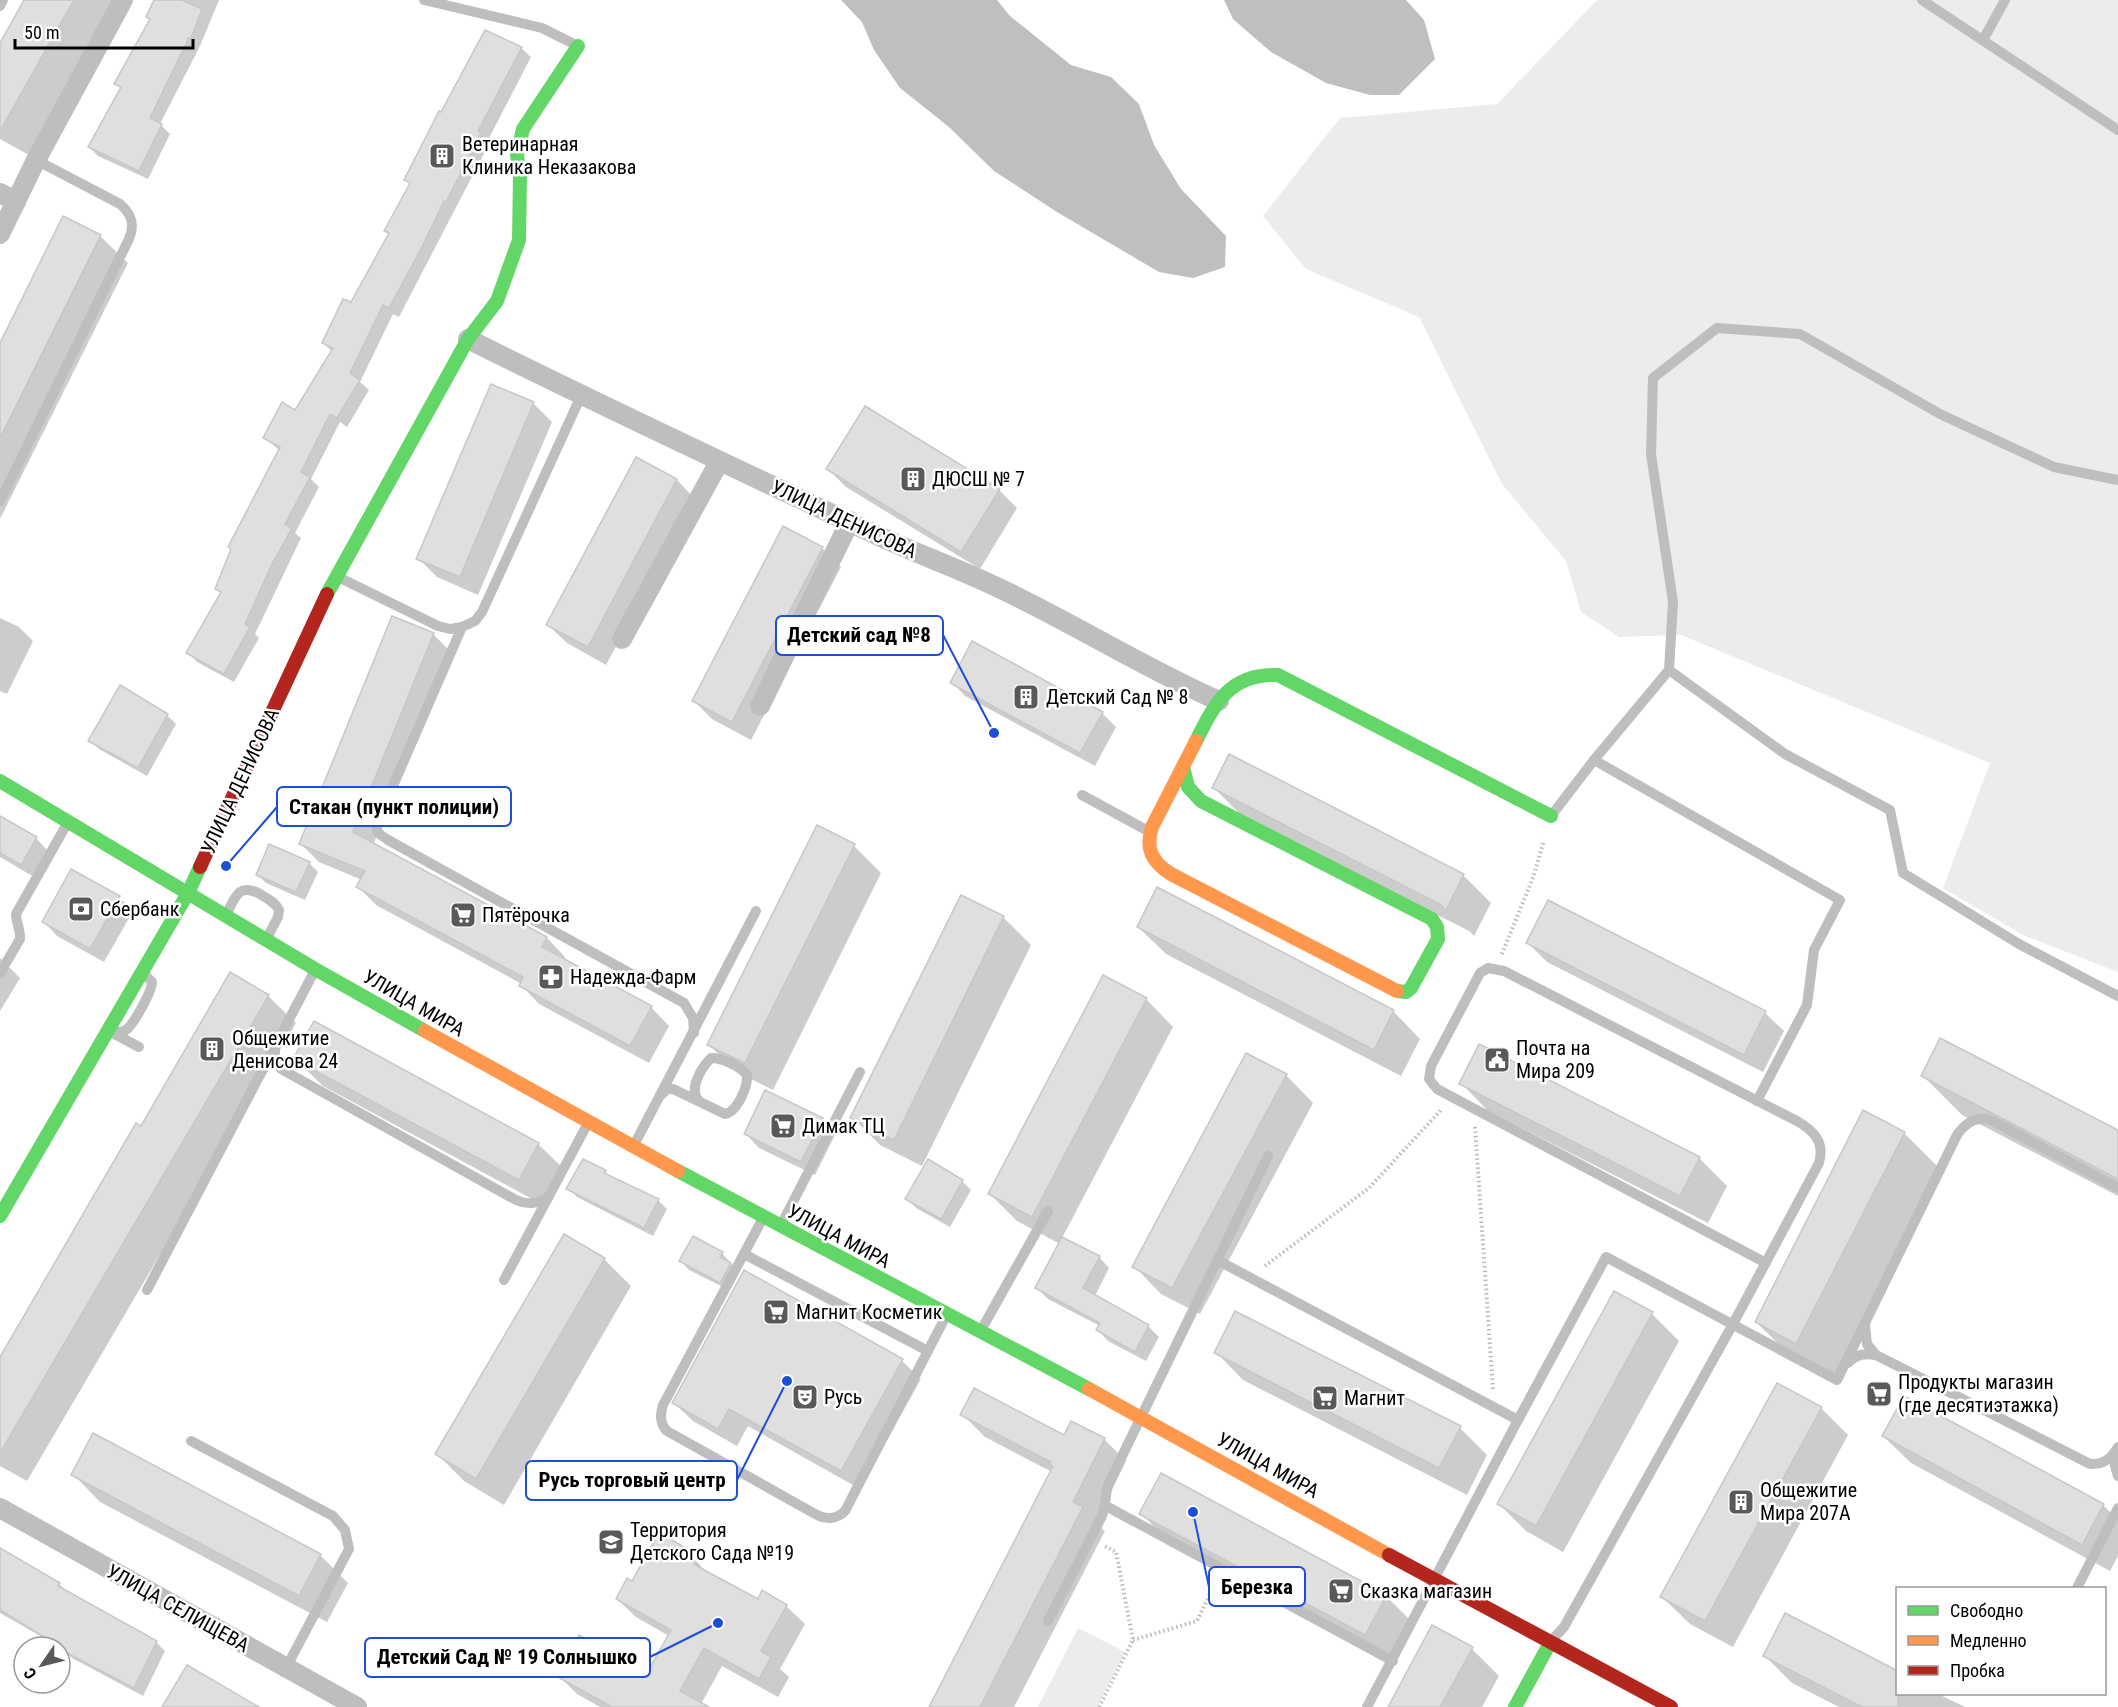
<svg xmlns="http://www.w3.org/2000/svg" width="2118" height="1707" font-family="'Roboto Condensed',sans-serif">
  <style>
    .green { fill: #ececec }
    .water { fill: #bfbfbf }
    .shadow { fill: #0003 }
    .building { fill: #dfdfdf; stroke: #c7c7c7; stroke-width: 1.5 }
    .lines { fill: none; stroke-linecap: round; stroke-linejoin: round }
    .path { stroke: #b9b9b9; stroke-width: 4; stroke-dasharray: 1.5 3; stroke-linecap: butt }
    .lane { stroke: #bebebe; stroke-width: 10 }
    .street { stroke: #bebebe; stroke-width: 20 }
    .fast { stroke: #63d668; stroke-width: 14 }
    .slow { stroke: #ff974d; stroke-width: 14 }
    .jam { stroke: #b3261e; stroke-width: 14 }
    .labels { text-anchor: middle; stroke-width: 5; stroke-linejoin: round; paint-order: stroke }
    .poi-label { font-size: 20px; fill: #000; stroke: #fff; text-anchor: start }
    .street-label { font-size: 20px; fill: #000; stroke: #fff }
    .leader { fill: none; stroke: #1d4ed8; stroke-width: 2 }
    .callout-dot { fill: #1d4ed8; stroke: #fff; stroke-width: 2 }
    .callout { fill: #fff; stroke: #1d4ed8; stroke-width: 2 }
    .callout-label { font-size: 21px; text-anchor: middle; font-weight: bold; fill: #000 }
  </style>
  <rect width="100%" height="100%" fill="#fff"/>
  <g class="green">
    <path d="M1597,0H2118V972L2023,935L1943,888L1990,763L1681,635L1619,637L1581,612L1566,561L1502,484L1419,317L1306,269L1263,216L1340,118L1497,104Z"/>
    <path d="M1078,1628L1125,1652L1097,1707H1038Z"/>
  </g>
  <g class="water">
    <path d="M841,0H997L1010,16L1071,65L1111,77L1139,104L1154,145L1181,189L1226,236L1225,267L1193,278L1159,272L1057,212L994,171L949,127L900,88L874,50L862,22Z"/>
    <path d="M1224,0H1406L1424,20L1435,59L1399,95H1370L1326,83L1271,52L1233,19Z"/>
  </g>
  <g class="shadow">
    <path d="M26,0H117L29,155L0,139V46Z"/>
    <path d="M156,0H219L200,46L160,124L170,134L148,179L98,156L89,147L122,89L116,83L151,21L148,17Z"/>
    <path d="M521,48L531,57L487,142L489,144L399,317L393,314L360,382L369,390L347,427L340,422L311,479L319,487L295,533L301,538L255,634L259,638L234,682L197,662L188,652L222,594L217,589L280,451L265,438L296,412L333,352L323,343L351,304L390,235L386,230L411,185L406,180Z"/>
    <path d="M64,218L100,236L128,263L0,519V346Z"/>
    <path d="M492,386L534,404L552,422L478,595L437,577L418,558Z"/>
    <path d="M637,459L677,480L695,499L606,665L567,643L548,625Z"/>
    <path d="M828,469L999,490L1017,508L980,569L846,487Z"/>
    <path d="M784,528L822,548L841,567L751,740L712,719L694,701Z"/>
    <path d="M0,618L19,627L33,641L7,694L0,691Z"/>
    <path d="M433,634L452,653L373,845L547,938L565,957L563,960L651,1007L669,1026L649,1063L539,1004L521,985L522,984L376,905L358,887L362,880L319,862L301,844Z"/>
    <path d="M952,682L1102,713L1116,727L1095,766L965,696Z"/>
    <path d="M167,715L176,724L147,776L99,749L90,740Z"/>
    <path d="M1214,788L1463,875L1491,903L1474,936L1469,931L1241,815Z"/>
    <path d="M0,818L36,838L48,851L34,877L0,857Z"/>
    <path d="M854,846L881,873L773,1090L737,1072L709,1045Z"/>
    <path d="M309,863L318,872L305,900L266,883L257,874Z"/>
    <path d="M119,897L133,911L104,962L57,936L44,922Z"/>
    <path d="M961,897L1004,918L1031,945L922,1166L880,1145L852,1117Z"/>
    <path d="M1549,902L1765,1013L1784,1031L1763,1072L1547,962L1528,943Z"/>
    <path d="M1138,927L1393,1011L1420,1039L1401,1076L1166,954Z"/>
    <path d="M0,958L20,978L0,1011Z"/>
    <path d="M268,996L296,1023L27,1481L0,1466V1359L141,1128Z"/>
    <path d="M1146,999L1173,1027L1062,1238L1099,1257L1109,1268L1095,1296L1148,1326L1159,1337L1146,1361L1108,1341L1098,1330L1100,1326L1048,1299L1037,1288L1060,1244L1017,1221L990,1194Z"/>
    <path d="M295,1059L538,1144L566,1171L547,1207L323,1086Z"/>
    <path d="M1286,1075L1313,1103L1200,1314L1161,1294L1134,1266Z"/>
    <path d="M1923,1076L2118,1132V1196L1962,1115Z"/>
    <path d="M1461,1083L1699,1158L1727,1186L1708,1223L1488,1111Z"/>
    <path d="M822,1120L836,1133L815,1175L759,1148L746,1134Z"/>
    <path d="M1904,1133L1943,1172L1836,1382L1796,1361L1756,1322Z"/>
    <path d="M605,1172L611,1177L658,1200L667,1209L653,1236L577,1197L568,1188Z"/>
    <path d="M962,1181L971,1190L950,1227L916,1208L907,1199Z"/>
    <path d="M722,1253L739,1273L729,1290L689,1270L681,1261Z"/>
    <path d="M604,1259L631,1286L504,1505L464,1481L437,1454Z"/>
    <path d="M744,1272L902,1361L921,1379L860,1489L748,1426L737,1446L693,1421L674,1403Z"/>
    <path d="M1652,1314L1679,1341L1563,1552L1526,1531L1499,1504Z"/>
    <path d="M1216,1352L1460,1428L1487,1455L1467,1495L1243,1380Z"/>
    <path d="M1821,1408L1848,1435L1733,1647L1690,1624L1662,1597Z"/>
    <path d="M962,1414L1065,1437L1104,1439L1126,1461L1096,1523L1105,1531L1014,1707H930L1052,1472L985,1437Z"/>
    <path d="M94,1435L320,1555L348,1583L327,1622L100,1502L73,1474Z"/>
    <path d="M1883,1436L2103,1505L2118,1520V1556L2110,1571L1911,1463Z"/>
    <path d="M1141,1513L1386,1596L1413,1623L1393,1662L1168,1541Z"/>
    <path d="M683,1548L701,1566L700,1569L758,1601L786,1606L805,1624L780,1669L789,1677L778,1697L722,1666L701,1704L706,1707H600L577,1694L558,1675H647L669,1636L636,1617L617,1599L633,1583Z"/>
    <path d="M0,1550L59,1584L69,1594L156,1642L165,1651L143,1696L72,1658L60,1647L0,1613Z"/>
    <path d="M1472,1649L1499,1676L1482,1707H1389Z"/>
    <path d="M1765,1656L1898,1694H1938L1965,1707H1839L1792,1683Z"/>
  </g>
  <g class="building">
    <path d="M24,0H74L0,131V43Z"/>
    <path d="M154,0H182L202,9L191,38H189L150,118L162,124L139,171L88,147L121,87L114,84L150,19L146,17Z"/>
    <path d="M485,30L522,47L478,131L481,133L446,202L444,201L421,249L389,308L383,305L350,373L360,380L337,418L330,414L301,472L310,477L285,524L292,528L271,566L245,624L250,627L224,674L186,653L221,592L215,589L231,549L228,547L280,447L263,438L282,402L295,410L333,348L322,343L343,299L351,302L389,233L384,231L410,183L404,180L439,111L441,112Z"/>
    <path d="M63,216L101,235L0,438V343Z"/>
    <path d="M491,384L534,402L460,577L416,559Z"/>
    <path d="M865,406L1000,489L961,552L826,469Z"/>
    <path d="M636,457L677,479L588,647L546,625Z"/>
    <path d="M783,526L823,547L732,722L692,701Z"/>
    <path d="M392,616L434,633L353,832L547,937L542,947L652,1006L630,1046L519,986L523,977L356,887L365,871L299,844Z"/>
    <path d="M972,641L1103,712L1080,753L950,683Z"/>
    <path d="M120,685L168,714L138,768L88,741Z"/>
    <path d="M1229,754L1464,874L1446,910L1440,904L1212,788Z"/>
    <path d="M0,816L37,837L21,865L0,853Z"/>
    <path d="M817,825L855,844L745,1063L707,1045Z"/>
    <path d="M269,844L310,862L296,892L256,875Z"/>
    <path d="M71,869L120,896L90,949L42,922Z"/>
    <path d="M1157,887L1394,1010L1374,1050L1137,927Z"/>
    <path d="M961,895L1004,916L894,1140L850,1118Z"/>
    <path d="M1548,900L1766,1011L1744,1055L1526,943Z"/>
    <path d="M230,972L269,995L0,1453V1357L136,1123L141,1126Z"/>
    <path d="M1103,975L1147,998L1032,1217L988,1194Z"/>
    <path d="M314,1021L539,1143L519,1180L293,1059Z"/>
    <path d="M1940,1038L2118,1130V1179L1921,1076Z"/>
    <path d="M1479,1044L1700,1157L1680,1196L1459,1084Z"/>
    <path d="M1246,1053L1287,1074L1172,1288L1132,1267Z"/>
    <path d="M765,1090L823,1118L801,1162L744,1134Z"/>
    <path d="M1863,1110L1905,1132L1796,1344L1755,1322Z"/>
    <path d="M583,1159L606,1170L604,1173L659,1199L644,1228L566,1189Z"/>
    <path d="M928,1159L963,1180L941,1219L905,1199Z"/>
    <path d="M564,1234L605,1258L476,1479L435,1454Z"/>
    <path d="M693,1236L723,1252L720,1257L731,1263L720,1283L679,1261Z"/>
    <path d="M1062,1237L1100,1256L1083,1288L1149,1325L1135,1352L1096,1330L1100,1323L1035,1288Z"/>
    <path d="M744,1270L903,1359L841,1471L729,1409L718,1429L672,1403Z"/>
    <path d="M1614,1291L1653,1312L1536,1526L1497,1504Z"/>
    <path d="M1235,1311L1461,1426L1439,1468L1214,1353Z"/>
    <path d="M1777,1383L1822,1407L1705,1621L1660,1597Z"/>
    <path d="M974,1388L1064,1435L1071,1421L1105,1438L1073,1502L1083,1507L980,1707H929L1053,1466L1050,1464L1051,1462L960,1415Z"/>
    <path d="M1904,1396L2104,1504L2082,1545L1882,1436Z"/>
    <path d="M93,1433L321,1554L299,1596L71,1475Z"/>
    <path d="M1161,1473L1387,1595L1365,1635L1139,1514Z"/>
    <path d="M659,1532L684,1547L679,1555L706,1571L758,1599L762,1590L787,1605L761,1651L771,1657L759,1679L704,1648L680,1691L709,1707H612L556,1676L579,1635L647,1673L671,1630L616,1599L627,1578L632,1581Z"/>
    <path d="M0,1548L60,1583L58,1586L157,1641L134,1688L61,1650L62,1648L0,1610Z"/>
    <path d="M1785,1613L1898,1671V1707H1862L1763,1656Z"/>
    <path d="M1432,1625L1473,1647L1440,1707H1388Z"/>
    <path d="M187,1665L259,1707H162Z"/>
  </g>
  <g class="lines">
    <g class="path">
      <path d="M1502,954L1534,875L1544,840"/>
      <path d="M1475,1127L1493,1389"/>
      <path d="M1265,1266L1369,1188L1442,1109"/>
      <path d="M1133,1640L1197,1621L1216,1582"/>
      <path d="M1099,1707L1133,1640L1116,1552L1103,1545"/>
    </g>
    <g class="lane">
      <path d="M424,0L542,28L576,45"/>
      <path d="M1922,0L2118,130"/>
      <path d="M0,6L3,0"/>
      <path d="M1983,40L2005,0"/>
      <path d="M0,501L129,239C135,225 132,214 120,204L36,160"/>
      <path d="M336,576L438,626L450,629L462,627L376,825L378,833L388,840L684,1003L693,1018L694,1033"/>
      <path d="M462,627L475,621L482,612L581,396"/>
      <path d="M1669,670L1785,754L1890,810L1903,873L2019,944L2118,996"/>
      <path d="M1594,760L1840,900L1814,950L1807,1005L1757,1101"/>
      <path d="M1082,795L1150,832"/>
      <path d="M1551,816L1594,760L1669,670L1673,602L1651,454L1653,378L1717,328L1800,334L1940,414L2054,467L2118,480"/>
      <path d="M226,915C235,898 238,882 260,894C268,899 275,902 279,910L278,917L267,938"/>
      <path d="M0,973L20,939C21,932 16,922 16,914L68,822"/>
      <path d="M111,1031C116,1032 121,1033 126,1030C134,1024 152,991 152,982L143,973"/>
      <path d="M111,1032L139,1047"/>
      <path d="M275,1050V1062L281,1069L516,1200C527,1205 539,1204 549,1196"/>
      <path d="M662,1094L667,1089H673L725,1114C737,1112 748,1087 747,1075C740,1066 722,1058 711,1058C701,1068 687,1091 700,1102"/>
      <path d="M633,1147L756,911"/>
      <path d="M763,1218L663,1405C660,1414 660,1424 667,1431L817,1515C827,1520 837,1519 845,1511L946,1316"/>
      <path d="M780,1227L860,1072"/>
      <path d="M744,1254L928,1351"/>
      <path d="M1217,1260L1518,1420L1367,1707"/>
      <path d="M504,1280L588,1123"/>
      <path d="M147,1290L315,970"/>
      <path d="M1865,1326L1867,1344L1876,1355"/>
      <path d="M980,1332L1048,1211"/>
      <path d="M1848,1363C1857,1354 1864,1353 1876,1355L2090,1464C2104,1465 2112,1458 2118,1447"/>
      <path d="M1518,1420L1606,1257L1837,1380L1957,1135C1966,1122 1978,1115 1993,1121L2118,1188"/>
      <path d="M191,1441L333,1516L345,1530L349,1549L286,1668"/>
      <path d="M2115,1452V1466L2118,1476"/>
      <path d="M1106,1506L1393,1661"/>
      <path d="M2077,1588L2118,1508"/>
      <path d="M1048,1621L1102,1516C1106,1506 1105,1496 1108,1485L1268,1156"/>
      <path d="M1552,1640L1564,1627L1733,1324L1819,1163C1825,1142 1814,1131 1797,1121L1504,971L1488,968L1480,973L1431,1066L1429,1079L1437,1089L1766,1263"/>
    </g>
    <g class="street">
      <path d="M0,193L16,202"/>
      <path d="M0,234L36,160L123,0"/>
      <path d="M468,339C604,407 743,472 881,537C920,555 962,570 1001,589C1075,624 1144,668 1219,701"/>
      <path d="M622,639L719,462"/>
      <path d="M760,706L850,521"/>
      <path d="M0,1508L357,1707"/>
    </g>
    <g class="fast">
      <path d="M327,594L468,339L497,301L519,240L520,175L517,155L523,129L578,46"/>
      <path d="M1196,741C1215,703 1230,673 1278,675L1551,816"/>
      <path d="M1183,767L1188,787L1201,801L1432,919L1437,927L1438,939L1411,988L1406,992L1397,991"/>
      <path d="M0,781L315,969L425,1031"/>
      <path d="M678,1171L1089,1389"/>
      <path d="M0,1216L188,893L200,867"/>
      <path d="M1515,1707L1550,1643"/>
    </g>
    <g class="slow">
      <path d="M1196,741L1152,827C1145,849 1152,862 1171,874L1397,991"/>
      <path d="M425,1031L678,1171"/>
      <path d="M1089,1389L1389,1555"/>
    </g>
    <g class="jam">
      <path d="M200,867L327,594"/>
      <path d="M1389,1555L1671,1707"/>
    </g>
  </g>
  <defs>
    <g id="building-square" transform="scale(1.35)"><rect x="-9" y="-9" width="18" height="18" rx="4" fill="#595959" stroke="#fff"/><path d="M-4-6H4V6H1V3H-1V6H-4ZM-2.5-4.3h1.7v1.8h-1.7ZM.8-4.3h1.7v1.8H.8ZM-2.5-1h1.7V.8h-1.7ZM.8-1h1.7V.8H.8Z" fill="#fff"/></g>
    <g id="bank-square" transform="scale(1.35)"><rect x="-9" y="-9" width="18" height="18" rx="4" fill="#595959" stroke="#fff"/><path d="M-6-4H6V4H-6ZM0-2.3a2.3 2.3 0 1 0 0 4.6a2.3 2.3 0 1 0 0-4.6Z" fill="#fff"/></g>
    <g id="supermarket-square" transform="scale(1.35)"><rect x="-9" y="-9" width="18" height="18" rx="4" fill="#595959" stroke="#fff"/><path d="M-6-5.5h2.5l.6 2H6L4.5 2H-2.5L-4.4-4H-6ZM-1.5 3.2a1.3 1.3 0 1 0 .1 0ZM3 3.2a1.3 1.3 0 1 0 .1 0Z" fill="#fff"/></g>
    <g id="pharmacy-square" transform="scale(1.35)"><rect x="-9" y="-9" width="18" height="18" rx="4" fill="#595959" stroke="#fff"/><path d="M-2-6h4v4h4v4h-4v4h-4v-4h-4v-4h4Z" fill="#fff"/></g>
    <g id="civic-square" transform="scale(1.35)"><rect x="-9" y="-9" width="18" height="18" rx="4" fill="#595959" stroke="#fff"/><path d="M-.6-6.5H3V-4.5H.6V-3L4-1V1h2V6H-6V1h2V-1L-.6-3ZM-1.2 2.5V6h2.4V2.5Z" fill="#fff"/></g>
    <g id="theatre-square" transform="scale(1.35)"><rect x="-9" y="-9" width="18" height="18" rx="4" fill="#595959" stroke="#fff"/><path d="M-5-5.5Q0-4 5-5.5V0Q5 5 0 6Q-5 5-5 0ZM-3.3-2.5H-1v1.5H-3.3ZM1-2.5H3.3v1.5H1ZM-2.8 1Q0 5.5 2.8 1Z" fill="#fff"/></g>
    <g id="school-square" transform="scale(1.35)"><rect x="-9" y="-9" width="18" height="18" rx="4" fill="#595959" stroke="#fff"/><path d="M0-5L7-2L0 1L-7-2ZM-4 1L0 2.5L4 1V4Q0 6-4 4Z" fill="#fff"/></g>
  </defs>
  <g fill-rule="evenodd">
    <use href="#building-square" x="442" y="156"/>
    <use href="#building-square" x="913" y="479"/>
    <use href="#building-square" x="1026" y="697"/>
    <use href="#bank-square" x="81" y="909"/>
    <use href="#supermarket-square" x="463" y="915"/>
    <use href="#pharmacy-square" x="551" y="977"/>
    <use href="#building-square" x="212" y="1049"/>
    <use href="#civic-square" x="1497" y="1060"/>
    <use href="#supermarket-square" x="783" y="1126"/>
    <use href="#supermarket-square" x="776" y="1312"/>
    <use href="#supermarket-square" x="1879" y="1394"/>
    <use href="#theatre-square" x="805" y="1397"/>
    <use href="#supermarket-square" x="1325" y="1398"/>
    <use href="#building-square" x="1741" y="1502"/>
    <use href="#school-square" x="611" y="1542"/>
    <use href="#supermarket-square" x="1341" y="1591"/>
  </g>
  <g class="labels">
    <g class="poi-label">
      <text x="462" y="151">Ветеринарная<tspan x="462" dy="23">Клиника Неказакова</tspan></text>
      <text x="932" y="486">ДЮСШ № 7</text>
      <text x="1046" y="704">Детский Сад № 8</text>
      <text x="100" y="916">Сбербанк</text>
      <text x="482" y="922">Пятёрочка</text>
      <text x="570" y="984">Надежда-Фарм</text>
      <text x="232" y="1045">Общежитие<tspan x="232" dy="23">Денисова 24</tspan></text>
      <text x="1516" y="1055">Почта на<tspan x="1516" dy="23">Мира 209</tspan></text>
      <text x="802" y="1133">Димак ТЦ</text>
      <text x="796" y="1319">Магнит Косметик</text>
      <text x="1898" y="1389">Продукты магазин<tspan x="1898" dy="23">(где десятиэтажка)</tspan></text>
      <text x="824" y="1404">Русь</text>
      <text x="1344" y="1405">Магнит</text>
      <text x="1760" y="1497">Общежитие<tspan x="1760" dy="23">Мира 207А</tspan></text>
      <text x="630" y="1537">Территория<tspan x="630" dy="23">Детского Сада №19</tspan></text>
      <text x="1360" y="1598">Сказка магазин</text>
    </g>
    <g class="street-label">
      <text transform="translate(844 519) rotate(25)" y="7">УЛИЦА ДЕНИСОВА</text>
      <text transform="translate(240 781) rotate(-65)" y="7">УЛИЦА ДЕНИСОВА</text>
      <text transform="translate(414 1003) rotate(30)" y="7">УЛИЦА МИРА</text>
      <text transform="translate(839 1236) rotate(28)" y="7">УЛИЦА МИРА</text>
      <text transform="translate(1268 1465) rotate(29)" y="7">УЛИЦА МИРА</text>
      <text transform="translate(178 1608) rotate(29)" y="7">УЛИЦА СЕЛИЩЕВА</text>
    </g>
  </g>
  <path class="leader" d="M994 733L943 635M226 866L277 807M787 1381L737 1480M1193 1512L1209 1587M718 1623L650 1657"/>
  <g class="callout-dot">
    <circle cx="994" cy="733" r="6"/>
    <circle cx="226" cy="866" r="6"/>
    <circle cx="787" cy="1381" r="6"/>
    <circle cx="1193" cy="1512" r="6"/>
    <circle cx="718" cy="1623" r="6"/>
  </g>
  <g class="callout">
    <rect x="776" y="616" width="167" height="39" rx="6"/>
    <rect x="277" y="787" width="234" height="39" rx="6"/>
    <rect x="526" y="1461" width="211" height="39" rx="6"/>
    <rect x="1209" y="1567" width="96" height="39" rx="6"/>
    <rect x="365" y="1638" width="285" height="39" rx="6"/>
  </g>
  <g class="callout-label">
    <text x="859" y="642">Детский сад №8</text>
    <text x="394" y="814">Стакан (пункт полиции)</text>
    <text x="632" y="1487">Русь торговый центр</text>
    <text x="1257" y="1594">Березка</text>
    <text x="507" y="1664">Детский Сад № 19 Солнышко</text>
  </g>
  <rect x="1896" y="1587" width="210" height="108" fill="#ffffff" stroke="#999999" stroke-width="1.5"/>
  <rect x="1908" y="1606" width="30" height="9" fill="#63d668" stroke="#999999" stroke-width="1.5"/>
  <text x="1950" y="1617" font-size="18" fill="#000000">Свободно</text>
  <rect x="1908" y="1636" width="30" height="9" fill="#ff974d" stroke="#999999" stroke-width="1.5"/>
  <text x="1950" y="1647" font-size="18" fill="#000000">Медленно</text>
  <rect x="1908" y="1666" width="30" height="9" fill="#b3261e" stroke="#999999" stroke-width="1.5"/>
  <text x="1950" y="1677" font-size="18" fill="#000000">Пробка</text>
  <g transform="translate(42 1665) rotate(235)"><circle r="28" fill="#ffffff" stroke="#999999" stroke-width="1.5"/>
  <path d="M0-4.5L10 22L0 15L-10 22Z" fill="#595959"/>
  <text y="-9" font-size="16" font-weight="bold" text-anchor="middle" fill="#000000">С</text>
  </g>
  <path d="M15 39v9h178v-9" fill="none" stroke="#000000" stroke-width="3"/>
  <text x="24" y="39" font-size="18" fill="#000000" stroke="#ffffff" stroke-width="4.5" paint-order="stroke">50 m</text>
</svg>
